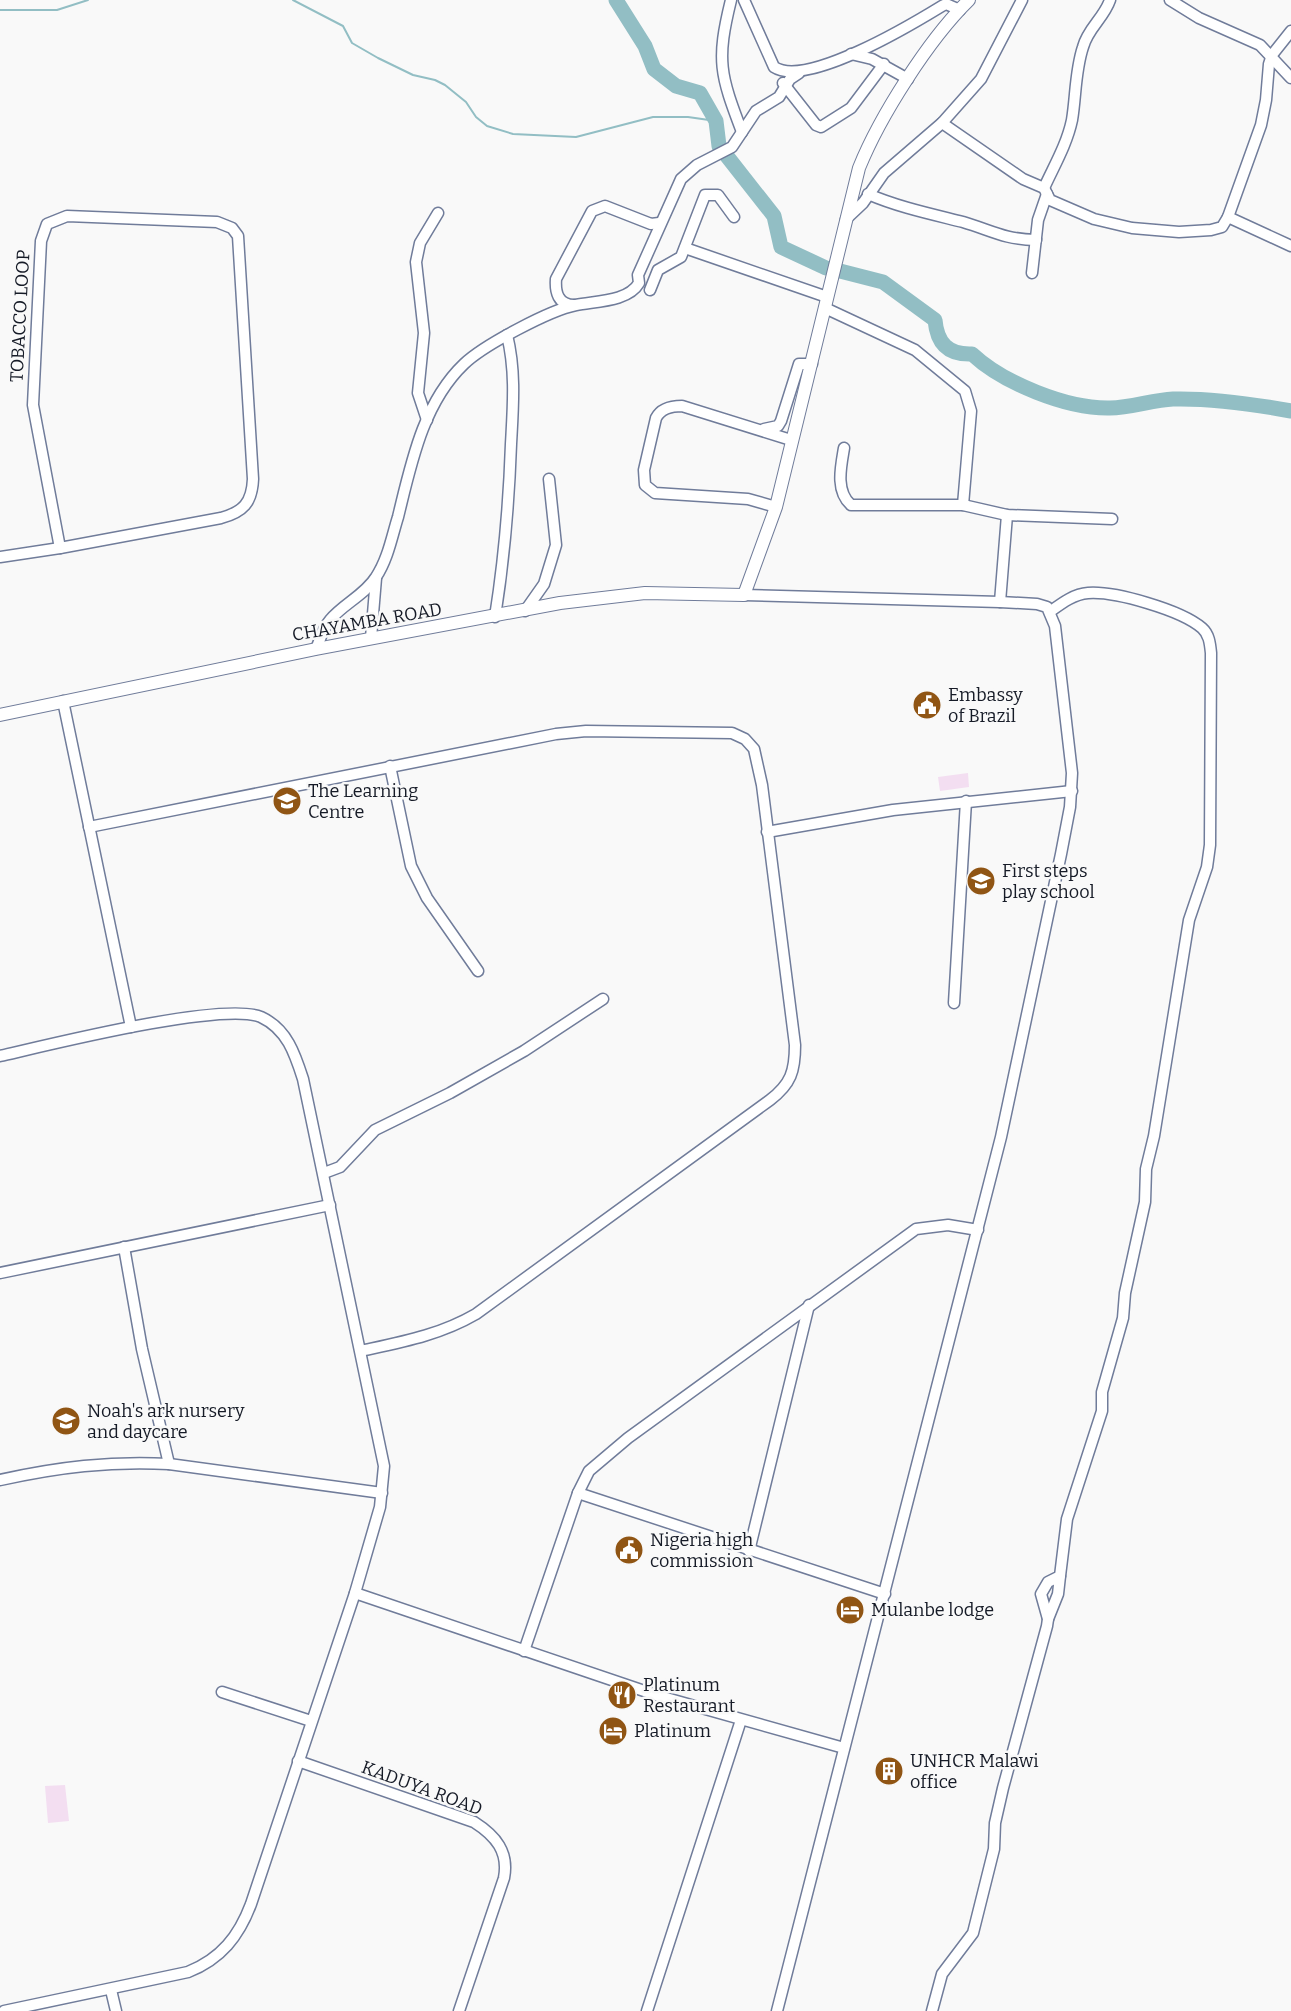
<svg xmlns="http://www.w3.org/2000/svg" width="1291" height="2011" font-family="Bitter,serif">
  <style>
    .green { fill: #f3def1 }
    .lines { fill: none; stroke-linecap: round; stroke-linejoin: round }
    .stream { stroke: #92bec4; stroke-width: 2 }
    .river { stroke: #92bec4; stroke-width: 15 }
    .minor-casing { stroke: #707c9a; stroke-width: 13 }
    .tertiary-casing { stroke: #707c9a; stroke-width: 14 }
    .minor { stroke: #fff; stroke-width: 10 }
    .tertiary { stroke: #fff; stroke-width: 12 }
    .labels { text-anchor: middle; stroke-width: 5; stroke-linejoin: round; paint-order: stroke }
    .street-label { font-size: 18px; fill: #161b27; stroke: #f9f9f9 }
    .poi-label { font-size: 18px; fill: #161b27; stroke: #f9f9f9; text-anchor: start }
  </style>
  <rect width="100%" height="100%" fill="#f9f9f9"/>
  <g class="green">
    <path d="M968,773L969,787L940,791L938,777Z"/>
    <path d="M65,1785L69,1821L48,1823L45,1786Z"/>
  </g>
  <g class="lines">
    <g class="stream">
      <path d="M293,0L343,26L352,43L378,58L413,75L435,80L445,85L466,102L476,117L487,126L513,134L576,137L653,117H688L716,121"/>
      <path d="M0,10H57L88,0"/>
    </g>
    <g class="river">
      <path d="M616,0L645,46L654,69L676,86L700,93L716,121L719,146L774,216L781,247L826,268"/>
      <path d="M840,271L883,282L935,320C937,343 948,355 972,354C1003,383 1067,409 1110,408C1131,408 1152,400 1173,399C1212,398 1253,404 1291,411"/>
    </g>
    <g class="minor-casing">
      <g id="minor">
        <path d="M731,0C716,61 720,74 742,132"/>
        <path d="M744,0L774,67C806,88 911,25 942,6L946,4L960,10"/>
        <path d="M1170,0L1199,18L1260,45L1291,78"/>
        <path d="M851,54L872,59L908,79"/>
        <path d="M783,83L816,125L821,127L851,108L884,64"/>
        <path d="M942,123L1023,179L1044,188L1050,200L1094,219L1132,228L1179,232L1211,230L1222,227L1228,217L1261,125L1266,100L1269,64L1272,55L1291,31"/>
        <path d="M1044,188C1054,166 1067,144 1072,120C1076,96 1075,71 1083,47C1088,28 1104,18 1110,0"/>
        <path d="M868,194C898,207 931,214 963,222C993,231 1003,239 1036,240"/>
        <path d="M67,216L217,222L232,228L238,236L253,479C252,503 243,512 221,518L60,548L33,405L41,241L47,224Z"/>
        <path d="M1228,217L1291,246"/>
        <path d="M846,219L863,203L884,173L942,123L981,79L1022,0"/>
        <path d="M685,248L827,297"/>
        <path d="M1032,273L1038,220L1047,194"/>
        <path d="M650,290L658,270L681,257L705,195H718L734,217"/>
        <path d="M574,305C558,305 555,292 556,279L592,211L605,206L651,224L659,223"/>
        <path d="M825,308L915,350L965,391L971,411L963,505"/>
        <path d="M427,420L418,393L424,333L416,262L420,243L438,213"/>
        <path d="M764,429L778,426L781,421L799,364H812"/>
        <path d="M844,448C841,466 835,491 851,505H963L1007,515L1112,519"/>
        <path d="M776,507L748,499L655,493L645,485L644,470L656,418C661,408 672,406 682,406L791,440"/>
        <path d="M0,557L60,548"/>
        <path d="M744,595L1000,602L1037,604L1047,607L1055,626L1072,773L1070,807L1061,854L1001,1137L777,2011"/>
        <path d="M1000,602L1007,515"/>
        <path d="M525,611L544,584L556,545L549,479"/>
        <path d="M495,617C504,560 509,502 511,444C513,407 516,371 507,335"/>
        <path d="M371,638L376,578"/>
        <path d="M316,649C320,640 323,628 330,620C343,604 365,595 376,577C388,559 392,536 398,517C411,464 423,403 464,364C484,345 550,310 576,305C595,301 628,302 639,283L638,275L681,179L697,165L732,147L756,111L779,97L790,79L799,73"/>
        <path d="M63,701L131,1027"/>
        <path d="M390,766L411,866L427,898L478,971"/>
        <path d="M89,827L556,734L586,731L732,733L745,739L754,749L762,785L795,1045C795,1071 791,1084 770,1100L476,1314C440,1335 402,1342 361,1351"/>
        <path d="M767,832L893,810L1072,791"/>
        <path d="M954,1003L966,801"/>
        <path d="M0,1056C48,1045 223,1001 261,1017C287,1029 295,1054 303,1079L384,1466L380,1507L355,1593L251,1904C239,1936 221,1959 188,1972L4,2011"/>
        <path d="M324,1173L340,1167L375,1130L450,1093L524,1051L603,999"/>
        <path d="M124,1247L142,1349L169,1464"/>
        <path d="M0,1273L330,1205"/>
        <path d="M0,1480C59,1467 109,1461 169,1464L382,1493"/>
        <path d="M578,1493L885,1594"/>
        <path d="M749,1551L809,1305"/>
        <path d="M355,1593L659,1696L844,1748"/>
        <path d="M1048,1619L1058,1594L1060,1576"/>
        <path d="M524,1651L578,1493L589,1471L628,1438L916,1229L948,1225L978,1230"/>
        <path d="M222,1692L311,1721"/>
        <path d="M298,1761L474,1822C496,1836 509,1852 504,1878L459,2011"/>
        <path d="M111,1990L116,2011"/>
        <path d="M647,2011L741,1720"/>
        <path d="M932,2011L942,1974L973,1933L994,1849L995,1823L1003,1788L1047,1626L1048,1619L1041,1594L1048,1582L1060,1576L1067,1519L1102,1411V1392L1123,1318L1125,1293L1145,1202L1146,1169L1154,1136L1189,920L1207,867L1210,845L1211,653C1210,643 1209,634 1202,628C1181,610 1115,591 1088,593C1074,594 1062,603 1051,611"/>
      </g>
    </g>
    <g class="tertiary-casing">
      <path id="tertiary" d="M0,715L316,649L560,603L645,593L744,595L776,507L859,168C880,116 929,39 969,0"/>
    </g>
    <use href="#minor" class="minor"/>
    <use href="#tertiary" class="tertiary"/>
  </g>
  <defs>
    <g id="civic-disc" transform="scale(1.5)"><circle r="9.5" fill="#905514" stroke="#f9f9f9"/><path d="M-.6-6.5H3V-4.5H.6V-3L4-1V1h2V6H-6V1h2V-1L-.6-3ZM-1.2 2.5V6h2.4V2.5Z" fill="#fff"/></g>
    <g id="school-disc" transform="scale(1.5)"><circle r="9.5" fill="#905514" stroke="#f9f9f9"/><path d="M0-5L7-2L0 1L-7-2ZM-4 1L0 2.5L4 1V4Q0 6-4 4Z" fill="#fff"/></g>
    <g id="hotel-disc" transform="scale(1.5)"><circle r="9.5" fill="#905514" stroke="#f9f9f9"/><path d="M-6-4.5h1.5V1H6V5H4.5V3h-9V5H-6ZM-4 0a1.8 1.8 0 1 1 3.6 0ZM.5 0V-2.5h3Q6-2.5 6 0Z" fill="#fff"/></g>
    <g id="restaurant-disc" transform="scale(1.5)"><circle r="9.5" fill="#905514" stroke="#f9f9f9"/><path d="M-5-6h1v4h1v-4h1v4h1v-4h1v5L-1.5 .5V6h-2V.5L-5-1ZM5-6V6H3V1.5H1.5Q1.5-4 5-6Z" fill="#fff"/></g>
    <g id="building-disc" transform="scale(1.5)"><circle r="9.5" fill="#905514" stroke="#f9f9f9"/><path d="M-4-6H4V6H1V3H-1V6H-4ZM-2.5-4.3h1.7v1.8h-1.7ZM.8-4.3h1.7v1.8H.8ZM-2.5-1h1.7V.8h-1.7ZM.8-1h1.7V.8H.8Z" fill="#fff"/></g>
  </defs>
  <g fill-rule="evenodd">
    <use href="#civic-disc" x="927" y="705"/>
    <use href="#school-disc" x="287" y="801"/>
    <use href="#school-disc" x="981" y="881"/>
    <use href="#school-disc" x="66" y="1421"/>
    <use href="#civic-disc" x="629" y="1550"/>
    <use href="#hotel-disc" x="850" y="1610"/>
    <use href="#restaurant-disc" x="622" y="1695"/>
    <use href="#hotel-disc" x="613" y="1731"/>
    <use href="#building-disc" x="889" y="1771"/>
  </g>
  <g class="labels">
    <g class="street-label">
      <text transform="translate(20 316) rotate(-87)" y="6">TOBACCO LOOP</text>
      <text transform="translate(367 622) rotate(-10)" y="6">CHAYAMBA ROAD</text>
      <text transform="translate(422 1788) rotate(20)" y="6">KADUYA ROAD</text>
    </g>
    <g class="poi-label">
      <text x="948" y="701">Embassy<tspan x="948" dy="21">of Brazil</tspan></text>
      <text x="308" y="797">The Learning<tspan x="308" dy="21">Centre</tspan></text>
      <text x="1002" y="877">First steps<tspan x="1002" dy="21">play school</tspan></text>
      <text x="87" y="1417">Noah's ark nursery<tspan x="87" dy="21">and daycare</tspan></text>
      <text x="650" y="1546">Nigeria high<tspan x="650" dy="21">commission</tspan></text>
      <text x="871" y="1616">Mulanbe lodge</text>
      <text x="643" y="1691">Platinum<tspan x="643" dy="21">Restaurant</tspan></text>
      <text x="634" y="1737">Platinum</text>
      <text x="910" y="1767">UNHCR Malawi<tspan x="910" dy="21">office</tspan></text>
    </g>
  </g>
</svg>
